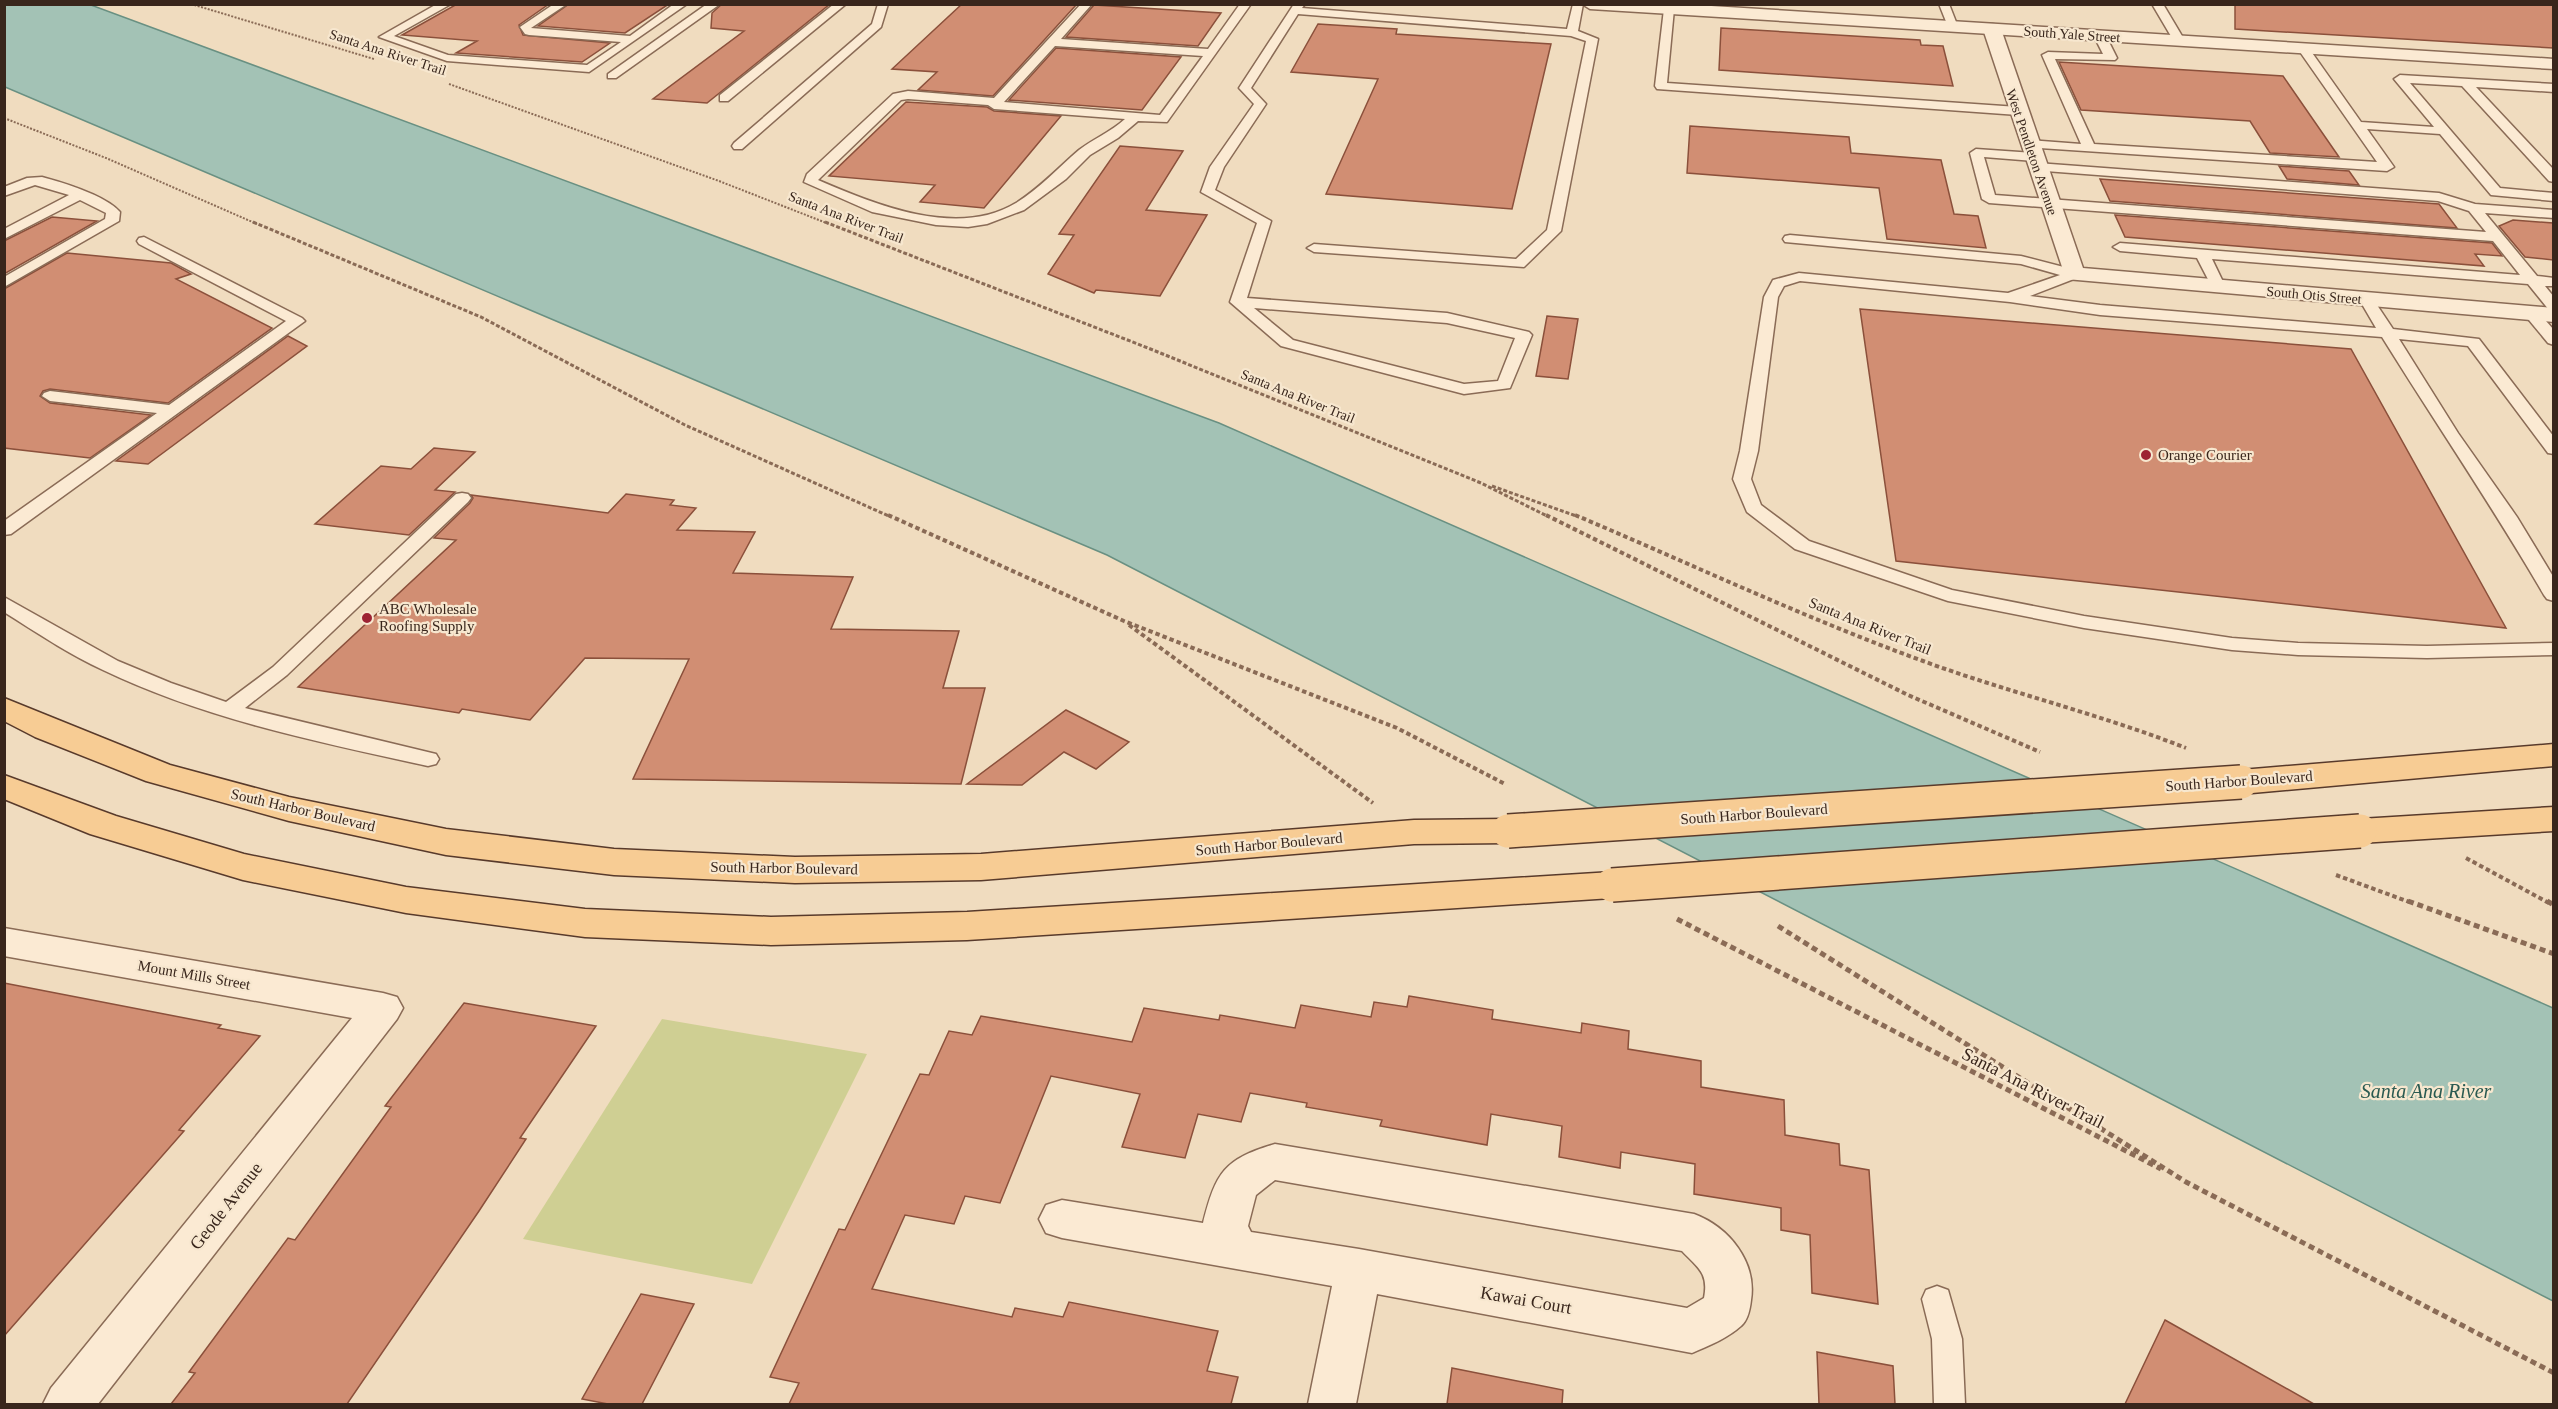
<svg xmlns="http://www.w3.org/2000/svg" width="2558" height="1409" font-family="'Times New Roman',serif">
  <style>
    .green { fill: #cfcf93 }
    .water { fill: #a3c2b5; stroke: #699082; stroke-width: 1.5 }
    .building { fill: #d18e73; stroke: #8b503b; stroke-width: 1.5 }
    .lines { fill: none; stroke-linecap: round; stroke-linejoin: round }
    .service-casing { stroke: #8a6b56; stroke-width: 3 }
    .minor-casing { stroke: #8a6b56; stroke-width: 3 }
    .tertiary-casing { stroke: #8a6b56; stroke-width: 3 }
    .primary-casing { stroke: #583a2b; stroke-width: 3 }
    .path-far3 { stroke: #8a6b56; stroke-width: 2; stroke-dasharray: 2 1.5; stroke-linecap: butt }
    .path-far2 { stroke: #8a6b56; stroke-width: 3; stroke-dasharray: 4 2; stroke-linecap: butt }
    .path-far1 { stroke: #8a6b56; stroke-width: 4; stroke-dasharray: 4.5 3; stroke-linecap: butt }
    .path { stroke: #8a6b56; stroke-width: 5; stroke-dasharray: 6 4; stroke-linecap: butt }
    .service { fill: #fbead3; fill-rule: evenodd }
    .minor { fill: #fbead3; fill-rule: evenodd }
    .tertiary { fill: #fbead3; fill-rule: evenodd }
    .primary { fill: #f7cc94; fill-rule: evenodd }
    .primary-bridge-casing { stroke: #583a2b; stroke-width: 36; stroke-linecap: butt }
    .primary-bridge { stroke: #f7cc94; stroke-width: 33 }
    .poi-dot { fill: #9d2333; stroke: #f7e7cf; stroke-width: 2 }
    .labels { text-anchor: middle; stroke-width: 4.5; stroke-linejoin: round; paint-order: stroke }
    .far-street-label { font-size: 14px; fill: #39261c; stroke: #f7e7cf }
    .poi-label { font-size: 15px; fill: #39261c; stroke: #f7e7cf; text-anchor: start }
    .street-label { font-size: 15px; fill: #39261c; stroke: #f7e7cf }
    .near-street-label { font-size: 18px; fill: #39261c; stroke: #f7e7cf }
    .near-water-label { font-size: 20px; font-style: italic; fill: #2a5a51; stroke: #f7e7cf }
  </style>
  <rect width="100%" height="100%" fill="#f0dcbf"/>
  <path class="green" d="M662,1019L867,1054L752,1284L523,1239Z"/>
  <path class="water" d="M4,5H91L1219,423L2553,1008V1301L1107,555L5,87Z"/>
  <g class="building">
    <path d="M457,4H549L519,25L523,35L610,43L582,62L456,53L477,41L402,35Z"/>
    <path d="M569,4H669L625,33L538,26Z"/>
    <path d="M722,4H830L707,103L653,99L744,31L711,28L712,13Z"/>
    <path d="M962,4H1077L993,96L918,90L937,72L892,69Z"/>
    <path d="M2235,4H2553V48L2235,29Z"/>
    <path d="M1094,5L1221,13L1198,46L1066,37Z"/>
    <path d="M1318,24L1397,29L1396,34L1551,44L1512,209L1326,194L1378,79L1291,72Z"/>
    <path d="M1721,28L1920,40L1921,45L1943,46L1953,86L1719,70Z"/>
    <path d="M1056,48L1181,57L1142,110L1009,100Z"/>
    <path d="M2059,62L2283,76L2339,157L2270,153L2250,121L2081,110Z"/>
    <path d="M906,102L987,107L994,111L1061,116L984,208L920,202L935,185L829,176Z"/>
    <path d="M1690,126L1849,137L1851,153L1941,160L1954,214L1978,216L1986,248L1887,239L1879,188L1687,173Z"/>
    <path d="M1120,146L1183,151L1146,210L1207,215L1160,296L1096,290L1094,293L1048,274L1074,235L1059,234Z"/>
    <path d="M2279,166L2349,171L2359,185L2287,179Z"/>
    <path d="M2100,179L2439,204L2457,228L2110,201Z"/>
    <path d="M2115,215L2492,243L2502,256L2475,254L2484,266L2125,237Z"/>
    <path d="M52,217L97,221L4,274V241Z"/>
    <path d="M2513,220L2553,223V260L2525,257L2499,226Z"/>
    <path d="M67,253L171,263L191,274L176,279L272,328L168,403L50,389L43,391L40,396L50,403L151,415L90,458L4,448V289Z"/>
    <path d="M1860,309L2351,349L2506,628L1896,561Z"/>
    <path d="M1547,316L1578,319L1568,379L1536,376Z"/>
    <path d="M288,336L307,346L148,464L116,461Z"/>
    <path d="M434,448L475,452L435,490L455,492L409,535L315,524L381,466L411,469Z"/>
    <path d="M626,494L674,500L670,505L696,508L677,530L755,532L733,573L853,577L831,629L959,631L943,688H985L961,784L633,779L689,659L585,658L530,720L462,709L459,713L298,687L456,540L434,538L470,503L473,498L471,495L608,513Z"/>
    <path d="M1066,710L1129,742L1096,769L1064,752L1022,785L967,784Z"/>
    <path d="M4,983L221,1025L218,1028L260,1036L179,1130L184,1131L4,1336Z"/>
    <path d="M1409,996L1493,1010L1492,1019L1581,1033L1582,1023L1629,1031L1628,1049L1701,1061V1087L1784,1100L1785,1135L1839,1144L1840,1165L1869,1170L1878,1304L1812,1293L1810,1235L1781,1230V1208L1694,1194L1695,1164L1621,1152L1620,1168L1559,1157L1562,1126L1491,1114L1487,1145L1380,1126L1382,1120L1306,1107L1307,1103L1250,1093L1241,1122L1198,1114L1185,1158L1122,1147L1140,1094L1051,1076L1000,1203L965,1196L954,1224L905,1215L872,1289L1012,1317L1015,1308L1063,1317L1069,1302L1218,1331L1207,1371L1238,1377L1231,1404H789L799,1383L770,1377L839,1229L845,1230L920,1074L929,1075L949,1031L972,1035L981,1016L1132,1042L1144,1008L1219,1020L1220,1015L1295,1028L1301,1005L1371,1017L1374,1002L1407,1007Z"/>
    <path d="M464,1003L596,1026L520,1138L526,1139L479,1211L347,1404H171L195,1373L189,1372L288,1238L295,1240L391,1107L385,1106Z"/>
    <path d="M641,1294L694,1304L642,1404H608L582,1399Z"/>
    <path d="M2165,1320L2314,1404H2125Z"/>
    <path d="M1817,1352L1893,1366L1895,1404H1819Z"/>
    <path d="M1452,1368L1563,1390L1562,1404H1447Z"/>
  </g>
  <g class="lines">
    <g class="service-casing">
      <g id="service">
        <path d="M437,4H451L394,36L448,55L587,65L621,42L529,35L525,34L520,27L554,4H567L531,28L630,36L674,4H687L589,72L447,61L379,37Z"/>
        <path d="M707,4H720L616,78H608V74Z"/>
        <path d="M834,4H846L728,101H720V95Z"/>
        <path d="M878,4H888L881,27L742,149H734L732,146L734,143L872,24Z"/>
        <path d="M1081,4H1092L1061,39L1208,49L1240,4H1251L1167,122L1138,121L1118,138L1090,155L1066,179L1024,210L987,224L968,227L936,225L872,212L804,182L807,174L893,94L908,91L994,98ZM1055,46L1203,56L1160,115L1004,102ZM908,99L988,105L994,109L1125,119C1111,132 1093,139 1079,150C1058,168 1040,188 1016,203C957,239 874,204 818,180L901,100Z"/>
        <path d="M1294,4H1305L1302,8L1567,29L1573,4H1583L1578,31L1598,39L1561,231L1524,267L1314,252L1307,248L1314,244L1516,259L1547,230L1586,41L1571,36L1298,14L1251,88L1266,104L1224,167L1215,190L1271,221L1247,298L1447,313L1529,332L1532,335L1510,388L1464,394L1281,346L1230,302L1257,223L1201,192L1210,167L1254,104L1239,88ZM1254,308L1447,323L1515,338L1498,381L1464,384L1293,340Z"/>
        <path d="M1939,4H1949L1958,27L1957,29H1949Z"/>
        <path d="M2152,4H2163L2185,41L2183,43H2175Z"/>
        <path d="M1669,6L1674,9L1667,83L2018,107L2024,111L2018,115L1657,89L1655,86L1664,9Z"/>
        <path d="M2100,33L2106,36L2117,58L2115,60L2055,59L2094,144L2377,162L2298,49L2304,46L2308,47L2361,122L2434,127L2394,79L2400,75L2554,84V92L2476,87L2554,170V182L2549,181L2462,86L2410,83L2500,188L2554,193V201L2491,195L2440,134L2367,129L2394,167L2387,171L2025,147L2023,144L2025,141L2029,140L2081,144L2042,55L2048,52L2103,54L2094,36Z"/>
        <path d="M1976,149L2034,153L2040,157L2034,161L1984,157L1995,195L2486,232L2469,211L2438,201L2032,170L2030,167L2037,163L2439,193L2475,204L2554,210V218L2485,213L2537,276L2554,278V286H2545L2554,297V311L2549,310L2528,284L2212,259L2225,286L2218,290L2213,289L2197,258L2120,251L2113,247L2120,243L2520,275L2493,241L1989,203L1982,199L1970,153Z"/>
        <path d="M42,177C64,183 105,195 120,212L119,221L4,287V277L105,219L106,213L80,200L4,239V229L69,195L35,185L4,196V187L27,178Z"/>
        <path d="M1790,235L2021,256L2079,271L2081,274L2079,277L2030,296L2100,305L2376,328L2359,299L2361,296H2371L2393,329L2479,339L2554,437V454L2548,453L2468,346L2399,339L2458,433L2517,517L2554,578V601L2547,599L2544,595C2493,507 2436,424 2382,337L2100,315L2010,302L1800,281L1784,286L1778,297L1758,451L1751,479L1761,505L1809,541L1952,590L2084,616L2232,638L2298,643L2427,646L2554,643V655L2427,658L2298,655L2232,650L2084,628L1948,601L1795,549L1747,512L1733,479L1740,451L1764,297L1773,280L1799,273L2008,293L2060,275L2021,264L1785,242L1783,239L1785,236Z"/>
        <path d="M144,237L302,318L305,321L11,534L4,535V521L157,413L50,401L42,396L44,393L50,391L169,405L286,321L139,244L137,241L139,238Z"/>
        <path d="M2532,309L2537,311L2554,330V345L2548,343L2524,314Z"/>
        <path d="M462,493L468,494L471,498L468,502L287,675L245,708L436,754L439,759L436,764L428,766C318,742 205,719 103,670C69,654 37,633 4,612V597L118,661L171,683L226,702L273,667L456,494Z"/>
        <path d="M1937,1286L1948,1290L1962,1339L1965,1404H1934L1932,1339L1922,1299L1926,1290Z"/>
      </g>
    </g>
    <g class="minor-casing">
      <g id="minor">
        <path d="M1992,24L1998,25L2001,29L2083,268L2554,308V322L2066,279L1983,29L1986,25Z"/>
        <path d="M4,928L383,993L397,997L403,1008L397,1019L98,1404H43L51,1388L352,1018L4,956Z"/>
        <path d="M1275,1144L1694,1214C1729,1227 1757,1262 1751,1300C1750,1309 1748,1320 1741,1326C1728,1338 1708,1346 1692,1353L1377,1294L1356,1404H1308L1332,1286L1062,1238L1046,1233L1039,1219L1046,1205L1062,1200L1203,1223C1216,1172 1224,1159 1275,1144ZM1275,1180L1682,1251C1698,1268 1709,1273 1704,1298L1687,1308L1359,1249L1251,1232L1248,1226L1256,1195Z"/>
      </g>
    </g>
    <g class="tertiary-casing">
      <path id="tertiary" d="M1582,4H1679L2554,59V69L1590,9Z"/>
    </g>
    <g class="primary-casing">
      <g id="primary">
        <path d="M4,698L170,765L289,797L446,829L614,849L795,857L981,854L1414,820L1508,819L1521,822L1526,831L1521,840L1508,843L1414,844L981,880L795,883L614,875L446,855L289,821L146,781L35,737L4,721Z"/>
        <path d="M2554,744V766L2241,794L2229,790L2224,782L2229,774L2241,770Z"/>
        <path d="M4,775L116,816L244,854L406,887L585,909L771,917L967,912L1612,872L1625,876L1631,885L1625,894L1612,898L967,940L771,945L585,937L406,913L243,880L90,834L4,799Z"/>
        <path d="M2554,807V831L2360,843L2347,840L2342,831L2347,822L2360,819Z"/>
      </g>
    </g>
    <g class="path-far3">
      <path d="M191,4L374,59"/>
      <path d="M449,84L719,181L829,224"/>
      <path d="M4,118L106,158L257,224"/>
    </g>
    <g class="path-far2">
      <path d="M253,222L481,317L685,425L891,517"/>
      <path d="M825,222L1148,348L1481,483L1549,517"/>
      <path d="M1492,486L1579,517"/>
    </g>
    <g class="path-far1">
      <path d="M888,515L1124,621L1397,728L1505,784"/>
      <path d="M1546,515L1908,695L2040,752"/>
      <path d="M1575,515C1691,564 1805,618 1923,661C2010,693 2100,714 2186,748"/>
      <path d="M1129,625L1373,803"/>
      <path d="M2466,858L2549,903"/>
      <path d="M2336,875L2412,903"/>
    </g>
    <g class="path">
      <path d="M2408,901L2554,954"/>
      <path d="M2547,901L2554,905"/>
      <path d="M1677,919L2161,1169"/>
      <path d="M1778,926L2186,1182L2554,1373"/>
    </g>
    <use href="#service" class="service"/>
    <use href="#minor" class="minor"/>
    <use href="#tertiary" class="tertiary"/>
    <use href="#primary" class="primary"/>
    <g class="primary-bridge-casing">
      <g id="primary-bridge">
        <path d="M1508,831L2241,782"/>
        <path d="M1612,885L2360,831"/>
      </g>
    </g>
    <use href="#primary-bridge" class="primary-bridge"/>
  </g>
  <g class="poi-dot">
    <circle cx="2146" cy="455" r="6"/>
    <circle cx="367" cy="618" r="6"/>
  </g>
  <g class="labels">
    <g class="far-street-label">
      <text transform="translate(2072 34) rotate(4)" y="5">South Yale Street</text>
      <text transform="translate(388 52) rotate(18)" y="5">Santa Ana River Trail</text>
      <text transform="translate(2032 152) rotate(71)" y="5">West Pendleton Avenue</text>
      <text transform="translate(846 217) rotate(21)" y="5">Santa Ana River Trail</text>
      <text transform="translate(2314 295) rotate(5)" y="5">South Otis Street</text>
      <text transform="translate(1298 396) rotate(22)" y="5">Santa Ana River Trail</text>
    </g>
    <g class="poi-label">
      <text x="2158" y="460">Orange Courier</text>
      <text x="379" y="614">ABC Wholesale<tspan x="379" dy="17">Roofing Supply</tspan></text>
    </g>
    <g class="street-label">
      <text transform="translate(1870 626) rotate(22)" y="5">Santa Ana River Trail</text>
      <text transform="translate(2239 781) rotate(-4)" y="5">South Harbor Boulevard</text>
      <text transform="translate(303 810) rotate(13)" y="5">South Harbor Boulevard</text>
      <text transform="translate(1754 814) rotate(-4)" y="5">South Harbor Boulevard</text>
      <text transform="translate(1269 844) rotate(-5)" y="5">South Harbor Boulevard</text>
      <text transform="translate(784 868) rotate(1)" y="5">South Harbor Boulevard</text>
      <text transform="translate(194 975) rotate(10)" y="5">Mount Mills Street</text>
    </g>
    <g class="near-street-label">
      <text transform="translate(2033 1088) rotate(27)" y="6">Santa Ana River Trail</text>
      <text transform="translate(226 1206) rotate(-52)" y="6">Geode Avenue</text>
      <text transform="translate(1526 1300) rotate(10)" y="6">Kawai Court</text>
    </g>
    <g class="near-water-label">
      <text x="2426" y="1098">Santa Ana River</text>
    </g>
  </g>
  <rect width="2558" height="1409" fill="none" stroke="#39261c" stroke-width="12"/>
</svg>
